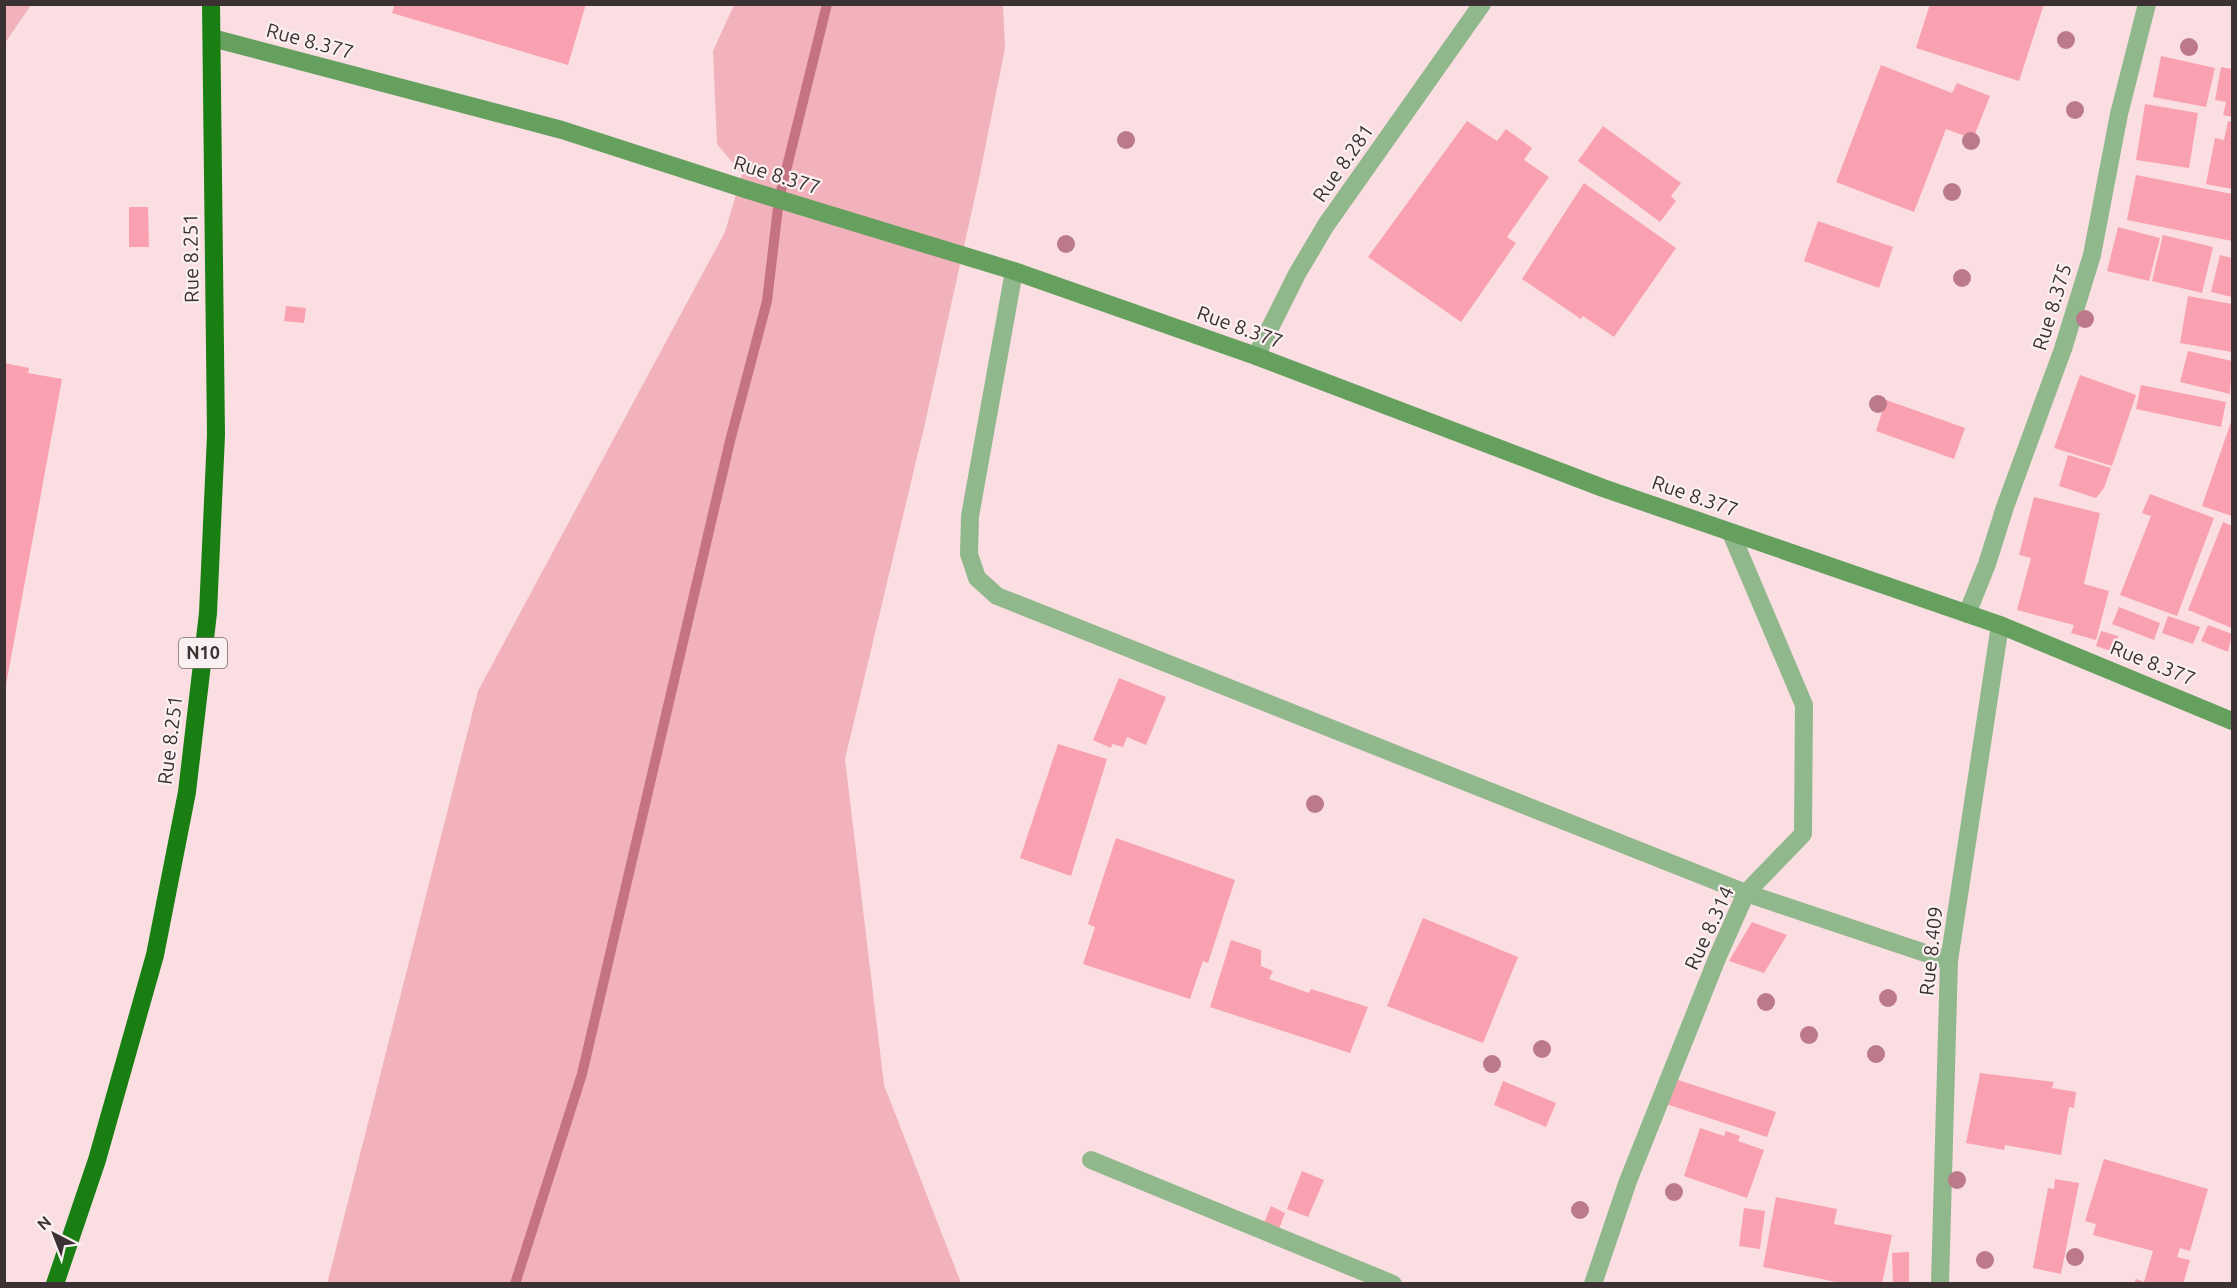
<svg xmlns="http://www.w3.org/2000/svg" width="2237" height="1288" font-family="Ubuntu,sans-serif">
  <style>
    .green { fill: #f2b2bc }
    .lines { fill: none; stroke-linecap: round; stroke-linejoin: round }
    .stream { stroke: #c57281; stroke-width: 10 }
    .building { fill: #f9a1b0 }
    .street { stroke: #91b88d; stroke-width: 18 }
    .secondary { stroke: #65a05f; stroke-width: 18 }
    .highway { stroke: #197f12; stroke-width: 18 }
    .tree { fill: #bc7989 }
    .labels { text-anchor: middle; stroke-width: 4.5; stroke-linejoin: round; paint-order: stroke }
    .shield { fill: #fbf0f1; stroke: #756a6b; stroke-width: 1.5 }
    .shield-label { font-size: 18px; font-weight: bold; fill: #3b3032 }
    .street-label { font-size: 20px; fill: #3b3032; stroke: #fbf0f1 }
  </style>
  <rect width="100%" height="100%" fill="#fadee2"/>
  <g class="green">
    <path d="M5,4L31,5L5,43L4,5Z"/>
    <path d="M734,5H1003L1005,48L980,174L923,432L845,759L884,1085L961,1283L327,1284L478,691L725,232L742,174L717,144L713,51Z"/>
  </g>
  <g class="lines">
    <path class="stream" d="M515,1284L582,1074L730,441L767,301L779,199L827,4"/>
  </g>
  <g class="building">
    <path d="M395,4H586L568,65L392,13Z"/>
    <path d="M1930,4H2044L2019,81L1916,48Z"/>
    <path d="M2161,56L2215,68L2206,107L2153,97Z"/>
    <path d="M1881,65L1952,93L1957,83L1990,96L1973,139L1946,129L1914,212L1836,182Z"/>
    <path d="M2221,67L2232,69V117L2223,115L2226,102L2215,100Z"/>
    <path d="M2145,104L2198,113L2189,168L2136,160Z"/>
    <path d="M1467,121L1497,141L1506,129L1532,148L1524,160L1549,177L1507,237L1516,243L1461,322L1368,257Z"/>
    <path d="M2228,121L2232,122V189L2206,184L2215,138L2224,140Z"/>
    <path d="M1603,126L1681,183L1671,196L1676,201L1660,222L1578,161Z"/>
    <path d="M2136,175L2232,194V241L2127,220Z"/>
    <path d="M1584,183L1676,248L1614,337L1583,316L1581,319L1522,279Z"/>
    <path d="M129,207H148L149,247H129Z"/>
    <path d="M1818,221L1893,247L1879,288L1804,261Z"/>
    <path d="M2118,227L2160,238L2149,281L2107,271Z"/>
    <path d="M2163,235L2213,247L2202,293L2152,281Z"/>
    <path d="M2220,255L2232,258V297L2211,292Z"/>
    <path d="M2188,296L2232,304V352L2180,343Z"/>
    <path d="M286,306L306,308L304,323L284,321Z"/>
    <path d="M2188,351L2232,361L2230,394L2180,382Z"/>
    <path d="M4,363L29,368L28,373L62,379L6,685Z"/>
    <path d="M2080,375L2136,395L2112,466L2054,448Z"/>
    <path d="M2141,385L2226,402L2221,427L2136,409Z"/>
    <path d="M1886,400L1965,428L1954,459L1876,431Z"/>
    <path d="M2232,419V516L2202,506Z"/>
    <path d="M2068,455L2111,468L2104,488L2096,498L2059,486Z"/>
    <path d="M2150,494L2214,518L2177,616L2120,595L2151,516L2142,513Z"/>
    <path d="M2034,497L2100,513L2084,584L2109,591L2096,640L2071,633L2074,625L2017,610L2031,558L2019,555Z"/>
    <path d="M2223,522L2232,526V628L2188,610Z"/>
    <path d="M2119,607L2160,623L2154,640L2112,624Z"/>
    <path d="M2168,616L2200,627L2193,644L2162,633Z"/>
    <path d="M2208,625L2232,634L2228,652L2201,641Z"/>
    <path d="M2101,631L2118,636L2114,652L2096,646Z"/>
    <path d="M1119,678L1166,697L1146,745L1127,737L1123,747L1112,744L1111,748L1093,740Z"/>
    <path d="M1058,744L1107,759L1071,876L1020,858Z"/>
    <path d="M1116,838L1235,880L1208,963L1203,961L1190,999L1083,964L1095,927L1088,924Z"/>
    <path d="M1423,918L1518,957L1483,1043L1387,1006Z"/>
    <path d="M1752,922L1787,935L1764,973L1729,961Z"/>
    <path d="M1231,940L1261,950V966L1273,971L1269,979L1309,993L1311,989L1368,1007L1350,1053L1210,1007Z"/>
    <path d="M1980,1073L2054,1082L2052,1088L2076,1092L2074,1108L2069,1107L2061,1155L2005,1145L2004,1150L1966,1143Z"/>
    <path d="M1675,1079L1776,1112L1767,1137L1666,1104Z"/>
    <path d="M1503,1081L1556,1103L1546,1127L1494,1105Z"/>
    <path d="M1700,1128L1724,1136L1726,1131L1740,1136L1738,1141L1764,1150L1747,1198L1684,1176Z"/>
    <path d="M2104,1159L2208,1189L2190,1251L2180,1248L2177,1257L2190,1260L2183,1284H2134L2136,1279L2144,1282L2153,1251L2093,1235L2096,1224L2085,1221Z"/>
    <path d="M1302,1171L1324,1180L1308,1217L1287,1209Z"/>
    <path d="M2055,1179L2079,1183L2061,1274L2033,1268L2048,1188L2054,1189Z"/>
    <path d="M1776,1197L1837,1209L1834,1224L1892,1235L1882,1284H1846L1763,1267Z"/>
    <path d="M1271,1206L1285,1213L1279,1229L1264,1223Z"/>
    <path d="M1744,1208L1765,1211L1760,1249L1739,1246Z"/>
    <path d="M1909,1252V1284H1893L1892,1253Z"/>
  </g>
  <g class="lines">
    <g class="street">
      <path d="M1014,271L970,516L969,554L977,578L997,596L1746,893L1949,961"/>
      <path d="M1256,356L1297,274L1326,225L1482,4"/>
      <path d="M1967,614L1987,564L2005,507L2063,349L2092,255L2119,114L2147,4"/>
      <path d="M1091,1160L1393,1284"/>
      <path d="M1593,1284L1628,1181L1718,956L1746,893L1803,834L1804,705L1731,533"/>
      <path d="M1940,1284L1949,961L2000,625"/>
    </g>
    <path class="secondary" d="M212,38L562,130L748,190L1014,271L1256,356L1603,488L2000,625L2232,721"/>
    <path class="highway" d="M55,1284L97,1160L155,955L187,792L208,613L216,435L211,4"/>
  </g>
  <g class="tree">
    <circle cx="2066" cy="40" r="9"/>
    <circle cx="2189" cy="47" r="9"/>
    <circle cx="2075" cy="110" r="9"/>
    <circle cx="1126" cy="140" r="9"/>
    <circle cx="1971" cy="141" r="9"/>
    <circle cx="1952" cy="192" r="9"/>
    <circle cx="1066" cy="244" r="9"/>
    <circle cx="1962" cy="278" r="9"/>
    <circle cx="2085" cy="319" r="9"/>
    <circle cx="1878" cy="404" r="9"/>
    <circle cx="1315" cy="804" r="9"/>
    <circle cx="1888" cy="998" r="9"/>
    <circle cx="1766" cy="1002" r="9"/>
    <circle cx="1809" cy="1035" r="9"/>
    <circle cx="1542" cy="1049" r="9"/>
    <circle cx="1876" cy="1054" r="9"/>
    <circle cx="1492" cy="1064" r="9"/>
    <circle cx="1957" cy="1180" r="9"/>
    <circle cx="1674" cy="1192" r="9"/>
    <circle cx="1580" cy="1210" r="9"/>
    <circle cx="2075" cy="1257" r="9"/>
    <circle cx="1985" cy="1260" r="9"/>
  </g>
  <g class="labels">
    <rect class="shield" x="179" y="638" width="48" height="30" rx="4.5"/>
    <g class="shield-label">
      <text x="203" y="659">N10</text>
    </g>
    <g class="street-label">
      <text transform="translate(310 41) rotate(15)" y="7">Rue 8.377</text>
      <text transform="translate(1343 163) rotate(-55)" y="7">Rue 8.281</text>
      <text transform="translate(777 175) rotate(17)" y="7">Rue 8.377</text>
      <text transform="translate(191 258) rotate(-91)" y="7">Rue 8.251</text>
      <text transform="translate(2052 307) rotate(-73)" y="7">Rue 8.375</text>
      <text transform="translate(1240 327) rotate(20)" y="7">Rue 8.377</text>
      <text transform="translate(1695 496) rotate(19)" y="7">Rue 8.377</text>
      <text transform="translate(2153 663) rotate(22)" y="7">Rue 8.377</text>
      <text transform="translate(170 740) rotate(-83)" y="7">Rue 8.251</text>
      <text transform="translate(1709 928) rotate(-65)" y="7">Rue 8.314</text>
      <text transform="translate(1931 951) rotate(-84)" y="7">Rue 8.409</text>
    </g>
  </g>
  <rect width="2237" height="1288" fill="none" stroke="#3b3032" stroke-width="12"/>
  <g transform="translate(54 1234) rotate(318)" stroke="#fbf0f1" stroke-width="4.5" paint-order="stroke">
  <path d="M0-4.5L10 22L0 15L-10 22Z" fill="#3b3032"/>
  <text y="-9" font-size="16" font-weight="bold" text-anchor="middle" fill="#3b3032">N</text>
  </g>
</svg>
